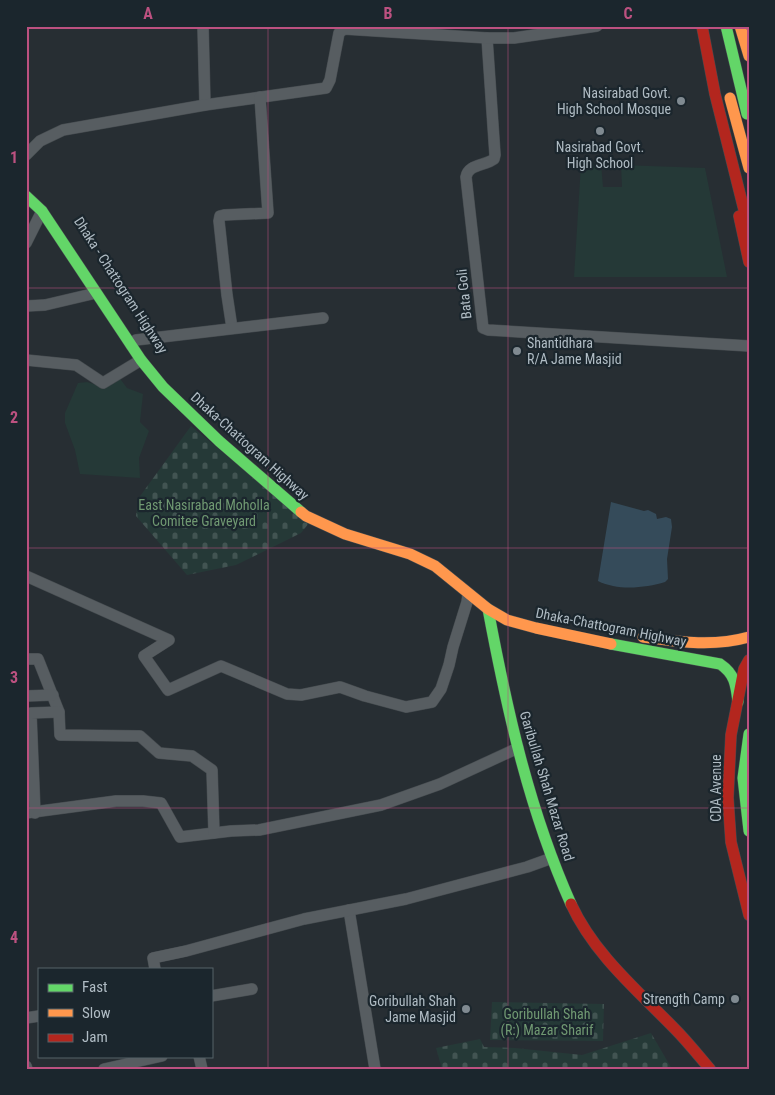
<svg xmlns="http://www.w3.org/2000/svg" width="775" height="1095" font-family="'Roboto Condensed',sans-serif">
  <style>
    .cemetery { fill: url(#cemetery-stones) }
    .park { fill: #253937 }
    .water { fill: #354b5a }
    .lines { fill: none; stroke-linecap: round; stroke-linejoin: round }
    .street-casing { stroke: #444a4e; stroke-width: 12 }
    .fast-casing { stroke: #444a4e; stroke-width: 12 }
    .slow-casing { stroke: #444a4e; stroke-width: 12 }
    .jam-casing { stroke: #444a4e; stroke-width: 12 }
    .street { stroke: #575d61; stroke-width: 11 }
    .fast { stroke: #63d668; stroke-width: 11 }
    .slow { stroke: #ff974d; stroke-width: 11 }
    .jam { stroke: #b3261e; stroke-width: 11 }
    .grid { fill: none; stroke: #bc5180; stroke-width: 1; stroke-opacity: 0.55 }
    .poi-dot { fill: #808a91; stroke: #1b262d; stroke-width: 2 }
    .labels { text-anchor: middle; stroke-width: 4.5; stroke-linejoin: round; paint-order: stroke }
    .poi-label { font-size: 14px; fill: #b0bcc4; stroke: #1b262d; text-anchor: end }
    .street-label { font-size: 14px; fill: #b0bcc4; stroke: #1b262d }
    .park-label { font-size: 14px; fill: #709972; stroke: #1b262d }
    .neatline { fill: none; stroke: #bc5180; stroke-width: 2 }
    .grid-label { font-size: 16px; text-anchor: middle; font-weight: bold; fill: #bc5180 }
  </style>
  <defs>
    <pattern id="cemetery-stones" width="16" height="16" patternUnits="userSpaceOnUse" patternTransform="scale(1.25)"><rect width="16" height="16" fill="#253937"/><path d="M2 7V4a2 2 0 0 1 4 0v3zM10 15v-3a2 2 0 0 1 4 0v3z" fill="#425452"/></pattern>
  </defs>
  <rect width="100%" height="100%" fill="#272e33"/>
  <g class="cemetery">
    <path d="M191,426L309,523L301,533L236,565L187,575L136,516L138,499Z"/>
    <path d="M492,1002L604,1004L603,1041L490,1040Z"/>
    <path d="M651,1033L672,1069H442L436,1048L480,1039L484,1047L515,1048L582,1055Z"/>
  </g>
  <g class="park">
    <path d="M581,164H601L603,187H622L621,165L705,168L727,277H574Z"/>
    <path d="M118,376L127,388L143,394L140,422L149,431L139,458L140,478L80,474L75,450L65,423V413L78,383L87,382L100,386Z"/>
  </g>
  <path class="water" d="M611,502L644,511L648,510L656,514L657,519L666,517L671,519L672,527L667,559L668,579L665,582C645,588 618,591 598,581Z"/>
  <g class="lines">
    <g class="street-casing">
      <g id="street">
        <path d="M203,26L205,105"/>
        <path d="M487,38L495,155L494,159C485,166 468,164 466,177L483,328L488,330L749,346"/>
        <path d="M26,155L40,141L63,130L205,105L326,88L330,80L339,33L344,29L487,38H514L597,26"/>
        <path d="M26,243L42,211"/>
        <path d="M26,306L45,305L96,293"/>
        <path d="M232,328L227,295L219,221L220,216L224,215L268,213L260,97"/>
        <path d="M131,345L136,340L323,318"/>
        <path d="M26,360L76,365L103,383L141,360"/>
        <path d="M26,576L169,640L144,656L168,690L221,666L287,694L301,695L340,687L365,696L406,707L432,702L441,689L449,665L453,647L467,602L468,594"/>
        <path d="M26,659H38L59,712"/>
        <path d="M26,696L53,695"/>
        <path d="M26,813L116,801H143L161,803L180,837L231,831L259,830L381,805L440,784L518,748"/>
        <path d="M35,813L31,713L59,712L60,735L140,736L159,753L192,756L212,770L214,833"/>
        <path d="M349,910L375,1069"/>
        <path d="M155,969L153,958L186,951L304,919L406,899L527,867L552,858"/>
        <path d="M211,996L252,989"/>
        <path d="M26,1018L39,1016"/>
        <path d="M199,1056L202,1069"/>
        <path d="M26,1066L27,1069"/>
        <path d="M104,1069L162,1056"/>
      </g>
    </g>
    <g class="fast-casing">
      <g id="fast">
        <path d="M726,26L747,114"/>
        <path d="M26,196L42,211L141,360L163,387L219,441L301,512"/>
        <path d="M488,609C507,710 529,810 571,904"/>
        <path d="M611,644L720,664C735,674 736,685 738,702"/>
        <path d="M749,734L743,778L749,831"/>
      </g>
    </g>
    <g class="slow-casing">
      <g id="slow">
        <path d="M740,26L749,56"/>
        <path d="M730,98L749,168"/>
        <path d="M301,512L306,516L345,534L410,554L435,566L488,609L507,620L536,628L611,644"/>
        <path d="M643,637C680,642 713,647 749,637"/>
      </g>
    </g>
    <g class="jam-casing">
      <g id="jam">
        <path d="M702,26L715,94L749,230"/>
        <path d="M739,216L749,262"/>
        <path d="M749,660L744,669L731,735L728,798L731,842L749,915"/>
        <path d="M571,904C594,954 637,990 674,1028C687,1041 698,1055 710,1069"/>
      </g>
    </g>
    <use href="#street" class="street"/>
    <use href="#fast" class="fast"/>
    <use href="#slow" class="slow"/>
    <use href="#jam" class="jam"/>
  </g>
  <path class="grid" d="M268,26V1069M508,26V1069M26,288H749M26,548H749M26,808H749"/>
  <g class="poi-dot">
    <circle cx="681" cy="101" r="5"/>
    <circle cx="600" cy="131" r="5"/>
    <circle cx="517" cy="351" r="5"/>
    <circle cx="735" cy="999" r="5"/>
    <circle cx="466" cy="1009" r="5"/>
  </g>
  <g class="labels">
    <g class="poi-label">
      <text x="671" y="98">Nasirabad Govt.<tspan x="671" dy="16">High School Mosque</tspan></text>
      <text x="600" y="152" text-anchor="middle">Nasirabad Govt.<tspan x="600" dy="16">High School</tspan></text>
      <text x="527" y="348" text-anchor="start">Shantidhara<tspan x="527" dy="16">R/A Jame Masjid</tspan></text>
      <text x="725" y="1004">Strength Camp</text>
      <text x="456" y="1006">Goribullah Shah<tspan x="456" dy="16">Jame Masjid</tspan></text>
    </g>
    <g class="street-label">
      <text transform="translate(121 285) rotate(57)" y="5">Dhaka - Chattogram Highway</text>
      <text transform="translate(464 294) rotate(-96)" y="5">Bata Goli</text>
      <text transform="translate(250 446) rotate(42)" y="5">Dhaka-Chattogram Highway</text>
      <text transform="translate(611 627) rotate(11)" y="5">Dhaka-Chattogram Highway</text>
      <text transform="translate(547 786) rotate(73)" y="5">Garibullah Shah Mazar Road</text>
      <text transform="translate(716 788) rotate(-90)" y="5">CDA Avenue</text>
    </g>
    <g class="park-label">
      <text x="204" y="510">East Nasirabad Moholla<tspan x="204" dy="16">Comitee Graveyard</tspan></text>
      <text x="547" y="1019">Goribullah Shah<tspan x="547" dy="16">(R:) Mazar Sharif</tspan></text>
    </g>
  </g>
  <rect width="775" height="1095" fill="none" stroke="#1b262d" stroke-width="55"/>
  <rect x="38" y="968" width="175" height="90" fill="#1b262d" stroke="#576269"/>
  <rect x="48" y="984" width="25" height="8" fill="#63d668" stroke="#576269"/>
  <text x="82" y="992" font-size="15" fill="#b0bcc4">Fast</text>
  <rect x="48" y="1009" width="25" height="8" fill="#ff974d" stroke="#576269"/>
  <text x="82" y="1018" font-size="15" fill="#b0bcc4">Slow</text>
  <rect x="48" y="1034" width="25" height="8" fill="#b3261e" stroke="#576269"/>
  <text x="82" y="1042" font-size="15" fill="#b0bcc4">Jam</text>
  <rect x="28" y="28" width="720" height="1040" class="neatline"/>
  <g class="grid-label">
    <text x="148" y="19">A</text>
    <text x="388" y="19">B</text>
    <text x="628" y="19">C</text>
    <text x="14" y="163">1</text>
    <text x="14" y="423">2</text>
    <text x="14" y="683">3</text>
    <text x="14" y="943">4</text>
  </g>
</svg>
